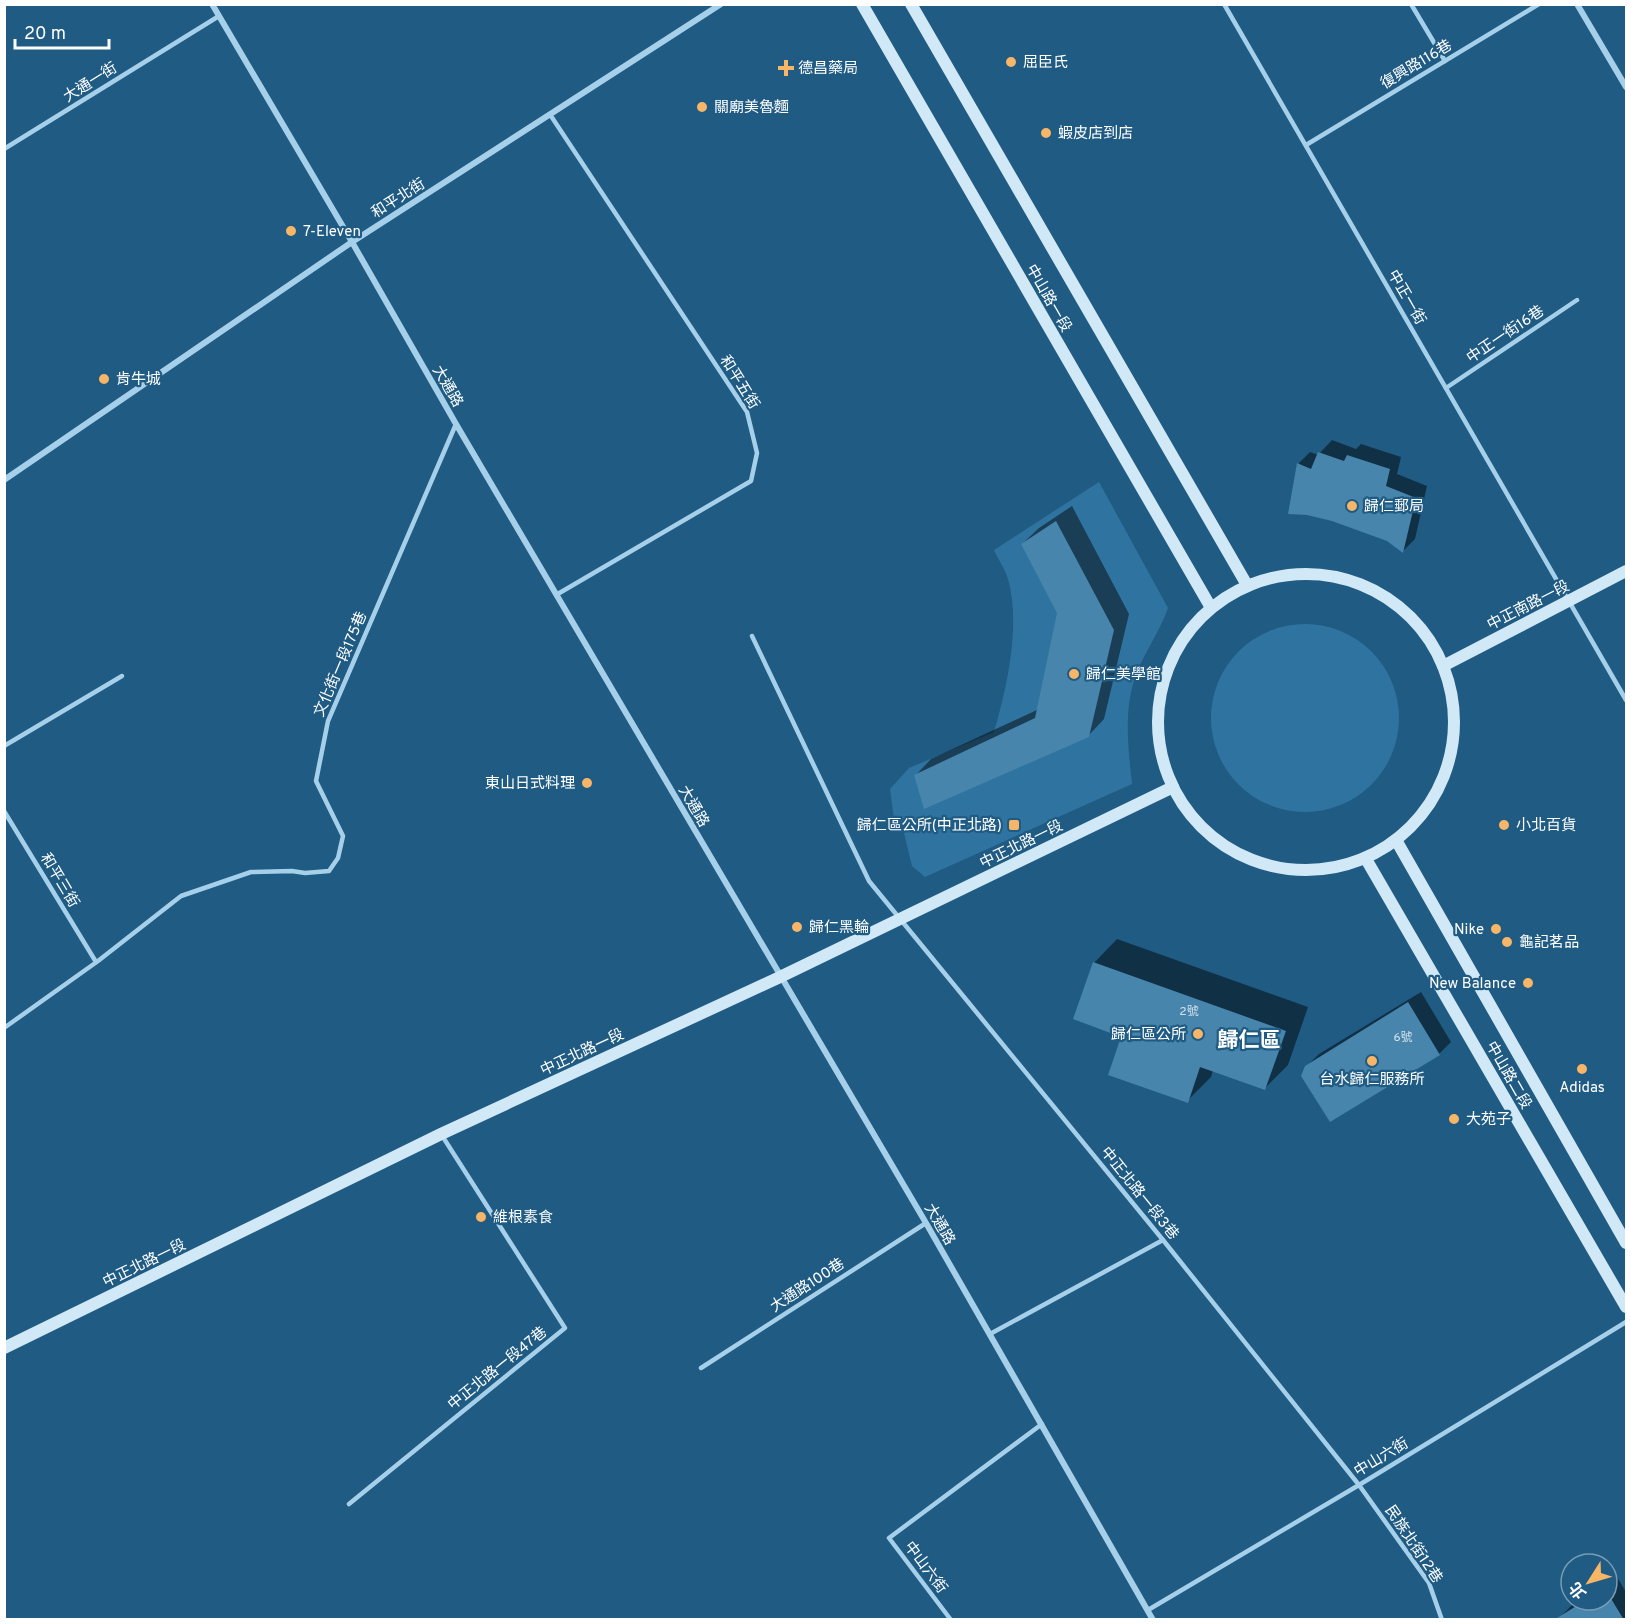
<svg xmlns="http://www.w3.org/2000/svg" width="1631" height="1624" font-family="Overpass,'Noto Sans TC',sans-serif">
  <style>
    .green { fill: #2f74a0 }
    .shadow { fill: #0007 }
    .building { fill: #4885ac }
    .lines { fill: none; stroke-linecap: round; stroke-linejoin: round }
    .lane { stroke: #a6d0e9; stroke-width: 4.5 }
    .street { stroke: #a6d0e9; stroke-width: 6 }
    .secondary { stroke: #d1e8f7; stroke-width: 12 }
    .poi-dot { fill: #f7b667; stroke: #1f5b83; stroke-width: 2 }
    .labels { text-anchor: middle; stroke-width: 4.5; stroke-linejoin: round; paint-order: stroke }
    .number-label { font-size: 12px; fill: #d1e0ea }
    .poi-label { font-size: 15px; fill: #fff; stroke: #1f5b83; text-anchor: start }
    .street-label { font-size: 15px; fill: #fff; stroke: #1f5b83 }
    .district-label { font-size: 21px; font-weight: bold; fill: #fff; stroke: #1f5b83 }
  </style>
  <rect width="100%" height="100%" fill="#1f5b83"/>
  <g class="green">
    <path d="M1099,482L1168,608C1160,631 1146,650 1137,672C1123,708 1128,746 1132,784L925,877L912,866L904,833L894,820L890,789L909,768L994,732C1007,688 1021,624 1008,579C1005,569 998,559 994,550Z"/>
    <circle cx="1305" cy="718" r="94"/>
  </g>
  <g class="shadow">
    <path d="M1332,440L1356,449L1361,444L1401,457L1397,474L1427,486L1415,539L1403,551L1298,464L1310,452L1318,455Z"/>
    <path d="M1072,506L1129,614L1104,719L1088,736L915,776L931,759L1039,709L1059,613L1022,544L1039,528Z"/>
    <path d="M1117,939L1308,1007L1288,1065L1265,1088L1213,1070L1211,1077L1187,1101L1123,1036L1094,963Z"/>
    <path d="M1421,992L1451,1042L1439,1054L1306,1067L1319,1054Z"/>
    <path d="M1617,1577L1626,1592V1620H1560L1559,1618L1571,1606L1581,1600H1607V1583Z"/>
  </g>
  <g class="building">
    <path d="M1318,452L1344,461L1347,455L1390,469L1386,486L1416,498L1403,553L1387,541L1332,521L1307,515L1288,514L1297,463L1311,469Z"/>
    <path d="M1056,521L1114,630L1089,737L924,809L914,775L1035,718L1057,613L1021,544Z"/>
    <path d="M1093,962L1286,1031L1265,1090L1200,1067L1188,1103L1108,1075L1121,1037L1073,1019Z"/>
    <path d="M1408,1002L1440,1055L1330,1122L1301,1076L1305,1066Z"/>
    <path d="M1607,1592L1624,1620H1559L1557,1618L1586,1600H1607Z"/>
  </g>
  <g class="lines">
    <g class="lane">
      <path d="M1224,4L1626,700"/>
      <path d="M1411,4L1445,61"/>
      <path d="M551,116L747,412L757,453L751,481L556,595"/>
      <path d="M1306,145L1539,4"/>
      <path d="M4,149L219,16"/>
      <path d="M1446,388L1577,300"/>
      <path d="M752,636L869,881L1163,1240L1359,1485L1429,1583L1442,1620"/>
      <path d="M4,746L122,676"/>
      <path d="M4,811L96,962"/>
      <path d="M4,1028L98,961L181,896L251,872L292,871L305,873L329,871L338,858L343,836L316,781L328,721L456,424"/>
      <path d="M990,1334L1163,1240"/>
      <path d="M701,1368L926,1223"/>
      <path d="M349,1504L565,1328L441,1134"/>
      <path d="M1148,1610L1359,1485L1626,1322"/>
      <path d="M951,1620L889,1538L1042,1424"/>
    </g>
    <g class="street">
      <path d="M212,4L352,242L456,424L926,1223L1153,1620"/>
      <path d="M1577,4L1626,87"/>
      <path d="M4,480L352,242L721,4"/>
    </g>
    <g class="secondary">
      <path d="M862,4L1210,606"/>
      <path d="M911,4L1247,585"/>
      <circle cx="1306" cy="722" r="148"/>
      <path d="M1443,666L1626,571"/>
      <path d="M1396,840L1626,1243"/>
      <path d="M1366,859L1626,1307"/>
      <path d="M4,1348L441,1134L780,977L1173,787"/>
    </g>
  </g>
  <g class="poi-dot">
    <circle cx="1011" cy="62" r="6"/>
    <path d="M783 59h6v6h6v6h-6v6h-6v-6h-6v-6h6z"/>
    <circle cx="702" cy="107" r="6"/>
    <circle cx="1046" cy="133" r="6"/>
    <circle cx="291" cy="231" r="6"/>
    <circle cx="104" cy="379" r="6"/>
    <circle cx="1352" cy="506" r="6"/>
    <circle cx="1074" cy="674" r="6"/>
    <circle cx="587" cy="783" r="6"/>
    <rect x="1008" y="819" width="12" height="12" rx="3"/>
    <circle cx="1504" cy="825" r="6"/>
    <circle cx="797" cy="927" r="6"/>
    <circle cx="1496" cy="929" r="6"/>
    <circle cx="1507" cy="942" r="6"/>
    <circle cx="1528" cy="983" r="6"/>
    <circle cx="1198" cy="1034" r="6"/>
    <circle cx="1372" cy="1061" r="6"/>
    <circle cx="1582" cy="1069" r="6"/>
    <circle cx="1454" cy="1119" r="6"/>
    <circle cx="481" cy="1217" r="6"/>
  </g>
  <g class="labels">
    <g class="number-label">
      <text x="1189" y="1015">2號</text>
      <text x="1403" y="1041">6號</text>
    </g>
    <g class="poi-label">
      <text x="1023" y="67">屈臣氏</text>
      <text x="798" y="73">德昌藥局</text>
      <text x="714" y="112">關廟美魯麵</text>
      <text x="1058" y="138">蝦皮店到店</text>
      <text x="303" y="236">7-Eleven</text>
      <text x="116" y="384">肯牛城</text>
      <text x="1364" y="511">歸仁郵局</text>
      <text x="1086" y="679">歸仁美學館</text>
      <text x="575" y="788" text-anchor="end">東山日式料理</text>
      <text x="1002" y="830" text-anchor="end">歸仁區公所(中正北路)</text>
      <text x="1516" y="830">小北百貨</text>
      <text x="809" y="932">歸仁黑輪</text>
      <text x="1484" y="934" text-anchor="end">Nike</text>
      <text x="1519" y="947">龜記茗品</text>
      <text x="1516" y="988" text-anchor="end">New Balance</text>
      <text x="1186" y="1039" text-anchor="end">歸仁區公所</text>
      <text x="1372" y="1084" text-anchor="middle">台水歸仁服務所</text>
      <text x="1582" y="1092" text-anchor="middle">Adidas</text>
      <text x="1466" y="1124">大苑子</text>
      <text x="493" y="1222">維根素食</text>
    </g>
    <g class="street-label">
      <text transform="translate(1416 64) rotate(-31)" y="5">復興路116巷</text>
      <text transform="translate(90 82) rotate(-32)" y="5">大通一街</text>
      <text transform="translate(398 198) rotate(-32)" y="5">和平北街</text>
      <text transform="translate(1407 297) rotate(60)" y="5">中正一街</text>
      <text transform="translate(1049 298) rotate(60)" y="5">中山路一段</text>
      <text transform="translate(1505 334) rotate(-34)" y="5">中正一街16巷</text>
      <text transform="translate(740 382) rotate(58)" y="5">和平五街</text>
      <text transform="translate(448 386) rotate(60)" y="5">大通路</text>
      <text transform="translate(1528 605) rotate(-27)" y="5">中正南路一段</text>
      <text transform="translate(340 664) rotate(-67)" y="5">文化街一段175巷</text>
      <text transform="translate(694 806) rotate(60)" y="5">大通路</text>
      <text transform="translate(1021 844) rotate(-26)" y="5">中正北路一段</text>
      <text transform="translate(60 880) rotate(59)" y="5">和平三街</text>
      <text transform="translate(582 1052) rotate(-25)" y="5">中正北路一段</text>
      <text transform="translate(1509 1075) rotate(60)" y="5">中山路二段</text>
      <text transform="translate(1140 1193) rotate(51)" y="5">中正北路一段3巷</text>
      <text transform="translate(940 1224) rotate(60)" y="5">大通路</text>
      <text transform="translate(144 1263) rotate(-26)" y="5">中正北路一段</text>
      <text transform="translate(807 1285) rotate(-33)" y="5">大通路100巷</text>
      <text transform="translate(497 1368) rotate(-39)" y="5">中正北路一段47巷</text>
      <text transform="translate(1381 1457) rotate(-31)" y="5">中山六街</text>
      <text transform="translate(1414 1544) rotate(56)" y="5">民族北街12巷</text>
      <text transform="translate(926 1567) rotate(53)" y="5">中山六街</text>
    </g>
    <g class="district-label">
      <text x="1249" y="1047">歸仁區</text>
    </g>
  </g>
  <rect width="1631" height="1624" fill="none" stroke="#ffffff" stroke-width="12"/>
  <g transform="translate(1589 1582) rotate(233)"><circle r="28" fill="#1f5b83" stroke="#799db5" stroke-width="1.5"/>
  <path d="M0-4.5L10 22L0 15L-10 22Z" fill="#f7b667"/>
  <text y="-9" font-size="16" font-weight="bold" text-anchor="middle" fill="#ffffff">北</text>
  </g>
  <path d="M15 39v9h94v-9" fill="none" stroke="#ffffff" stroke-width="3"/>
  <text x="24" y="39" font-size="18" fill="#ffffff" stroke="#1f5b83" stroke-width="4.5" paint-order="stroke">20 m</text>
</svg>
